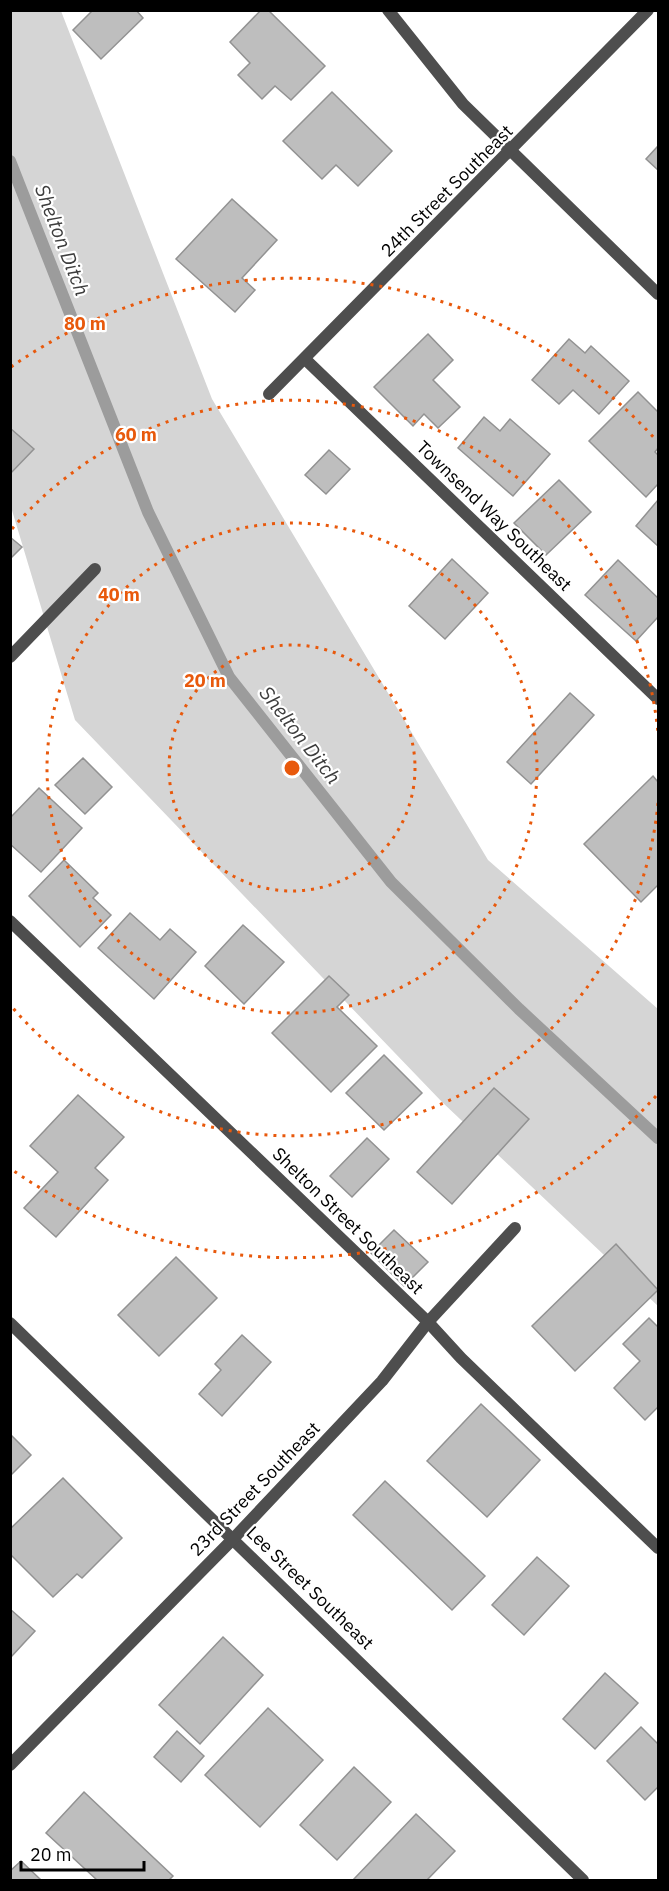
<svg xmlns="http://www.w3.org/2000/svg" width="669" height="1891" font-family="'IBM Plex Sans',sans-serif">
  <style>
    .green { fill: #d5d5d5 }
    .lines { fill: none; stroke-linecap: round; stroke-linejoin: round }
    .stream { stroke: #9c9c9c; stroke-width: 12 }
    .building { fill: #bebebe; stroke: #929292; stroke-width: 1.5 }
    .service { stroke: #4e4e4e; stroke-width: 12 }
    .minor { stroke: #4e4e4e; stroke-width: 12 }
    .ring { fill: none; stroke: #e8590c; stroke-width: 3; stroke-dasharray: 3 6 }
    .labels { text-anchor: middle; stroke-width: 4.5; stroke-linejoin: round; paint-order: stroke }
    .street-label { font-size: 18px; fill: #000; stroke: #fff }
    .water-label { font-size: 20px; font-style: italic; fill: #3d3d3d; stroke: #fff }
    .centre { fill: #e8590c; stroke: #fff; stroke-width: 3 }
    .ring-label { font-size: 18px; text-anchor: middle; font-weight: bold; fill: #e8590c; stroke: #fff; stroke-width: 4.5; stroke-linejoin: round; paint-order: stroke }
  </style>
  <rect width="100%" height="100%" fill="#fff"/>
  <path class="green" d="M10,11H61L212,399L488,860L658,1009V1306L442,1102L75,720L11,507Z"/>
  <g class="lines">
    <path class="stream" d="M10,161L148,512L229,677L391,882L519,1009L658,1138"/>
  </g>
  <g class="building">
    <path d="M93,10H136L143,18L101,59L73,30Z"/>
    <path d="M261,10H268L325,66L291,100L275,86L262,99L238,75L250,63L230,42Z"/>
    <path d="M332,92L392,151L358,186L336,165L322,179L283,141Z"/>
    <path d="M658,146V170L646,159Z"/>
    <path d="M232,199L277,240L242,278L255,290L235,312L176,259Z"/>
    <path d="M428,334L453,360L433,380L460,407L438,428L424,414L413,426L374,387Z"/>
    <path d="M569,339L585,353L591,346L629,381L599,414L573,390L559,404L532,380Z"/>
    <path d="M638,392L658,412V448L655,452L658,455V484L646,497L589,441Z"/>
    <path d="M484,417L500,431L510,419L550,454L513,496L458,448Z"/>
    <path d="M10,428L34,449L10,474Z"/>
    <path d="M329,450L350,469L326,494L305,475Z"/>
    <path d="M559,480L591,512L546,555L514,523Z"/>
    <path d="M658,500V546L636,526Z"/>
    <path d="M10,537L22,547L10,559Z"/>
    <path d="M452,559L488,593L445,639L409,606Z"/>
    <path d="M618,560L658,598V617L636,641L585,595Z"/>
    <path d="M570,693L594,715L531,784L507,762Z"/>
    <path d="M83,758L112,787L85,814L55,785Z"/>
    <path d="M653,776L658,782V885L641,902L584,844Z"/>
    <path d="M39,788L82,828L41,872L10,844V818Z"/>
    <path d="M64,860L98,893L93,898L111,915L80,947L29,896Z"/>
    <path d="M130,913L160,940L170,929L196,952L154,999L98,948Z"/>
    <path d="M243,925L284,962L244,1004L205,966Z"/>
    <path d="M329,976L349,995L337,1007L377,1046L331,1092L272,1033Z"/>
    <path d="M384,1055L422,1093L384,1130L346,1093Z"/>
    <path d="M494,1088L529,1119L452,1204L417,1172Z"/>
    <path d="M78,1095L124,1137L95,1168L108,1180L56,1237L24,1208L58,1172L30,1146Z"/>
    <path d="M367,1138L389,1159L352,1197L330,1176Z"/>
    <path d="M394,1230L428,1262L404,1286L371,1253Z"/>
    <path d="M616,1244L658,1290L575,1371L532,1326Z"/>
    <path d="M176,1257L217,1298L159,1356L118,1315Z"/>
    <path d="M649,1318L658,1327V1407L645,1420L614,1388L640,1361L623,1344Z"/>
    <path d="M242,1335L271,1362L222,1416L199,1394L221,1370L215,1364Z"/>
    <path d="M481,1404L540,1460L487,1517L427,1461Z"/>
    <path d="M10,1434L31,1455L10,1476Z"/>
    <path d="M63,1478L122,1538L82,1578L77,1574L53,1597L10,1554V1529Z"/>
    <path d="M385,1481L485,1576L452,1610L353,1515Z"/>
    <path d="M537,1557L569,1586L524,1635L492,1605Z"/>
    <path d="M10,1609L35,1631L10,1658Z"/>
    <path d="M223,1637L263,1675L200,1744L159,1705Z"/>
    <path d="M605,1673L638,1703L595,1749L563,1719Z"/>
    <path d="M268,1708L323,1760L260,1827L205,1775Z"/>
    <path d="M641,1727L658,1744V1787L645,1800L607,1761Z"/>
    <path d="M177,1731L204,1756L181,1782L154,1757Z"/>
    <path d="M354,1767L391,1802L337,1860L300,1825Z"/>
    <path d="M84,1792L173,1876L169,1880H97L46,1833Z"/>
    <path d="M416,1814L455,1851L427,1880H353Z"/>
    <path d="M21,1861L41,1880H10V1871Z"/>
  </g>
  <g class="lines">
    <g class="service">
      <path d="M305,359L658,699"/>
      <path d="M10,921L428,1322L461,1358L658,1548"/>
    </g>
    <g class="minor">
      <path d="M388,10L463,104L658,294"/>
      <path d="M269,394L648,10"/>
      <path d="M10,657L95,569"/>
      <path d="M10,1323L583,1880"/>
      <path d="M10,1765L234,1538L382,1381L428,1322L515,1228"/>
    </g>
  </g>
  <g class="ring">
    <circle cx="292" cy="768" r="123"/>
    <circle cx="292" cy="768" r="245"/>
    <path d="M658 803A368 368 0 0 1 12 1007M12 529A368 368 0 0 1 658 733"/>
    <path d="M656 1096A490 490 0 0 1 11 1169M11 367A490 490 0 0 1 656 440"/>
  </g>
  <g class="labels">
    <g class="street-label">
      <text transform="translate(447 191) rotate(-45)" y="6">24th Street Southeast</text>
      <text transform="translate(494 516) rotate(44)" y="6">Townsend Way Southeast</text>
      <text transform="translate(348 1221) rotate(44)" y="6">Shelton Street Southeast</text>
      <text transform="translate(255 1489) rotate(-46)" y="6">23rd Street Southeast</text>
      <text transform="translate(310 1588) rotate(44)" y="6">Lee Street Southeast</text>
    </g>
    <g class="water-label">
      <text transform="translate(62 240) rotate(69)" y="7">Shelton Ditch</text>
      <text transform="translate(300 735) rotate(52)" y="7">Shelton Ditch</text>
    </g>
  </g>
  <circle cx="292" cy="768" r="9" class="centre"/>
  <g class="ring-label">
    <text x="85" y="330">80 m</text>
    <text x="136" y="441">60 m</text>
    <text x="119" y="601">40 m</text>
    <text x="205" y="687">20 m</text>
  </g>
  <rect width="669" height="1891" fill="none" stroke="#000000" stroke-width="24"/>
  <path d="M21 1861v9h123v-9" fill="none" stroke="#000000" stroke-width="3"/>
  <text x="30" y="1861" font-size="18" fill="#000000" stroke="#ffffff" stroke-width="4.5" paint-order="stroke">20 m</text>
</svg>
